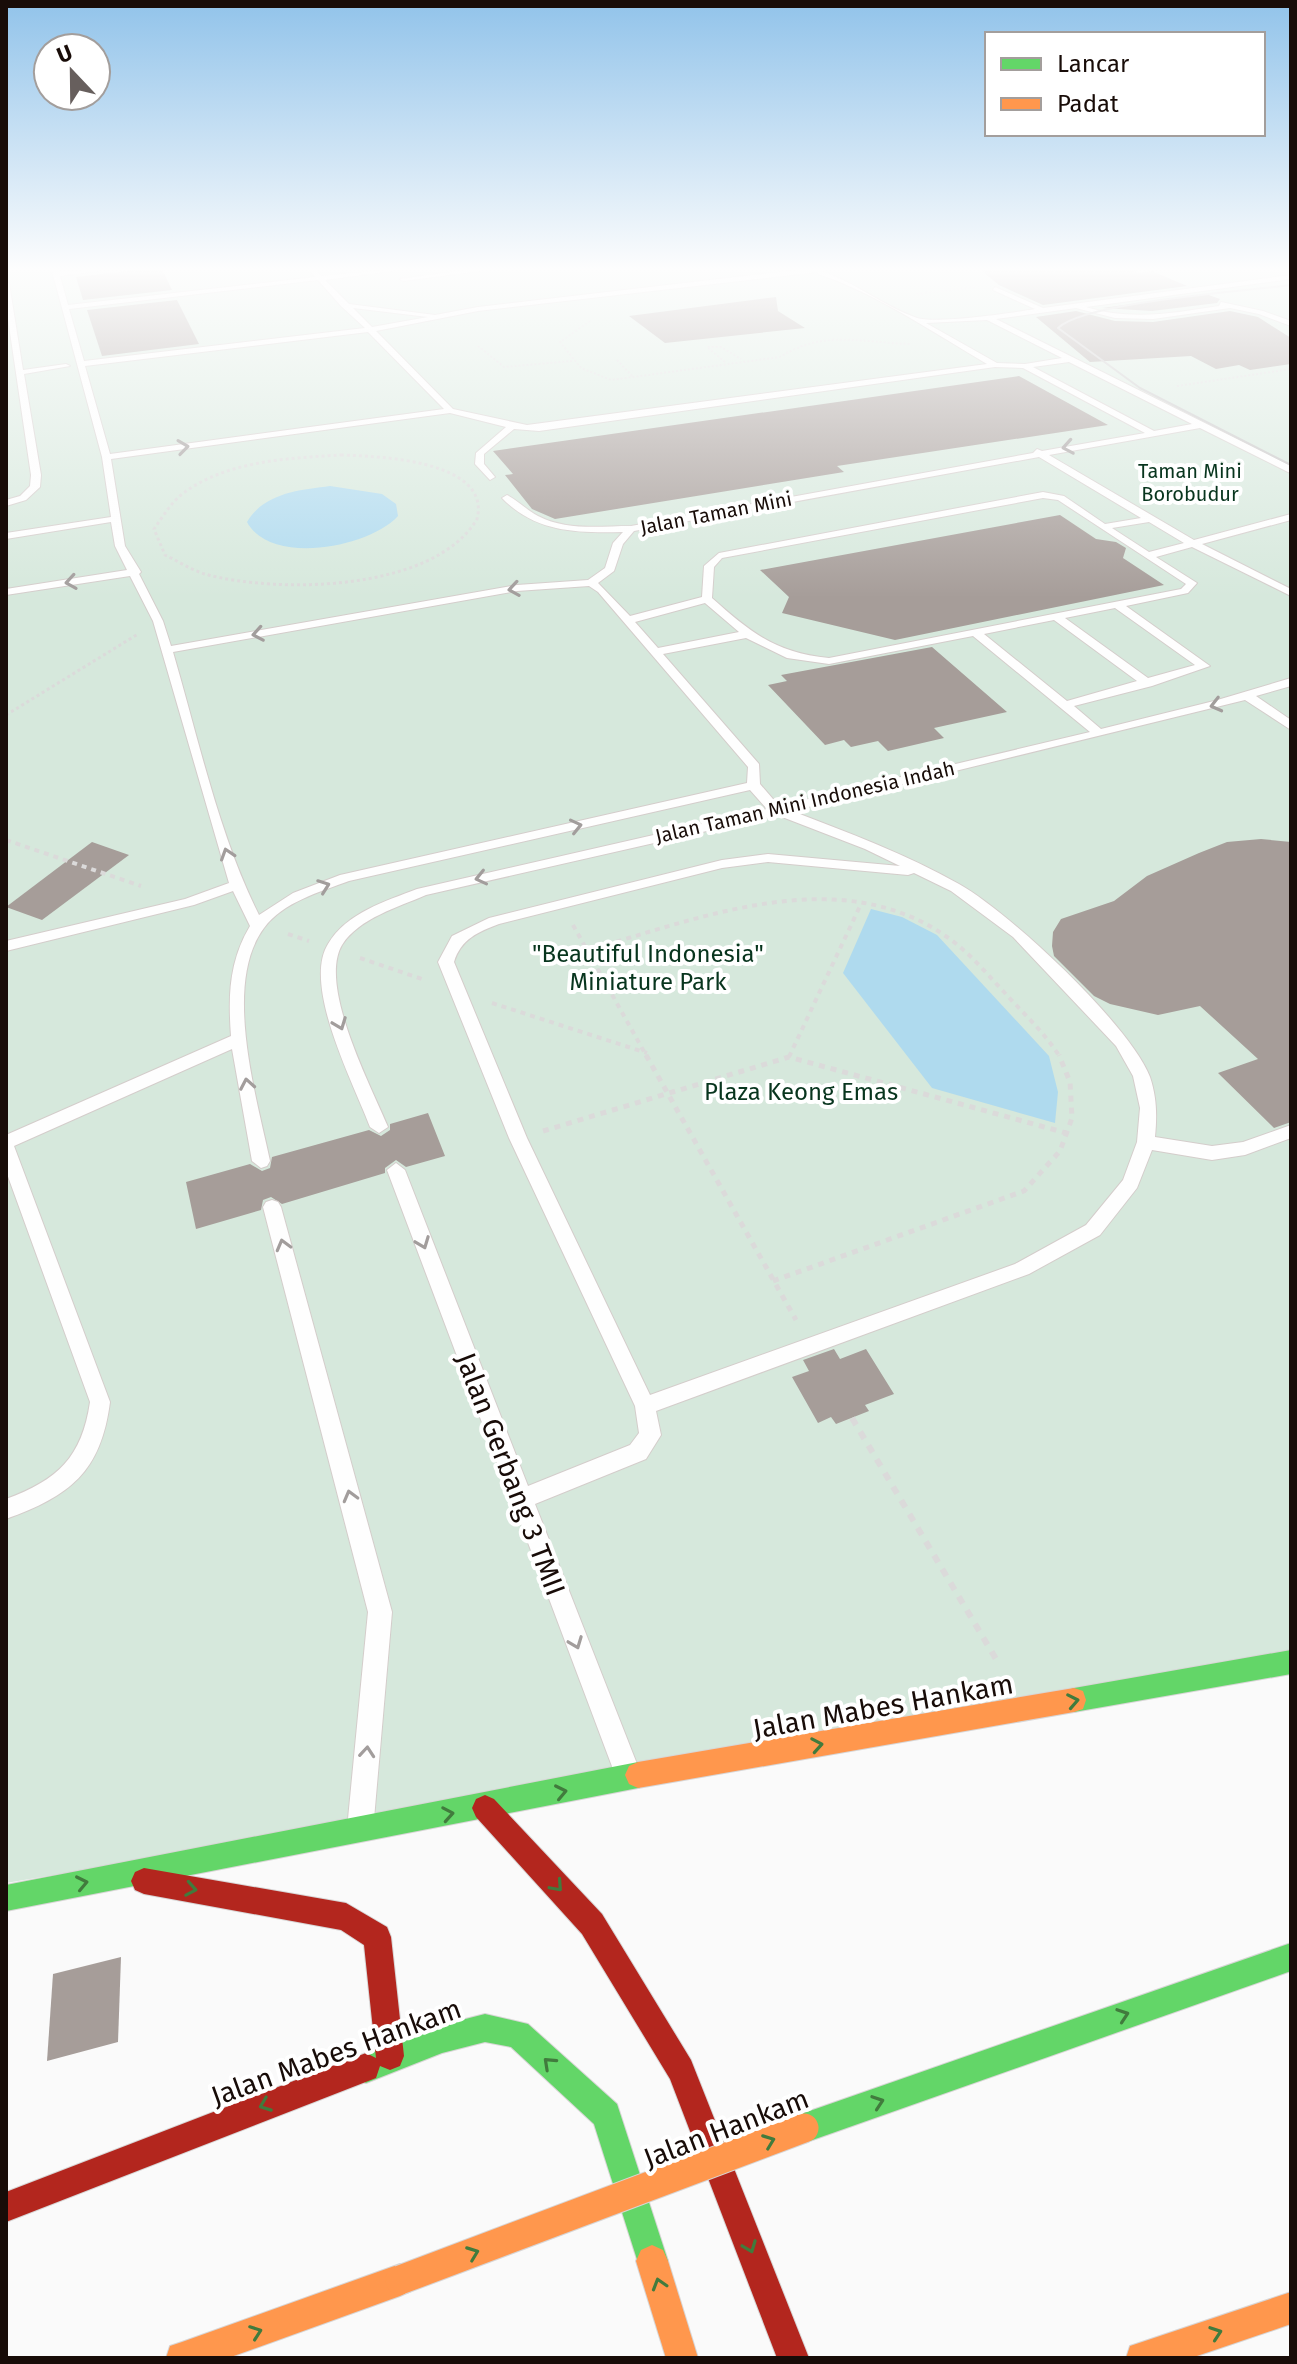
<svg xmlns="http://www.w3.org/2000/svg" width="1297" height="2364" font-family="'Fira Sans',sans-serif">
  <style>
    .green { fill: #d6e8dc }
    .water { fill: #afdaee }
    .building { fill: #a69d99 }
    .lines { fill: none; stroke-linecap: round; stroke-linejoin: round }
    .lane-casing { stroke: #d4cdcb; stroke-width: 2 }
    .fast-casing { stroke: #d8d6d6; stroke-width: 2 }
    .slow-casing { stroke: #d8d6d6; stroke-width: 2 }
    .jam-casing { stroke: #d8d6d6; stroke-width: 2 }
    .path-far4 { stroke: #dbdada; stroke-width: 2; stroke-dasharray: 2 2; stroke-linecap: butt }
    .path-far3 { stroke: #dbdada; stroke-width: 3; stroke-dasharray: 3 3; stroke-linecap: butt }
    .path-far2 { stroke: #dbdada; stroke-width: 4; stroke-dasharray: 5 5; stroke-linecap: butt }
    .path-far1 { stroke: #dbdada; stroke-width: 5; stroke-dasharray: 6 6; stroke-linecap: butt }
    .path { stroke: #dbdada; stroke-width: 6; stroke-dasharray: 8 8; stroke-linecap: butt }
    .lane { fill: #fefefe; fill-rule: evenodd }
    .fast { fill: #63d668; fill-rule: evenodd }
    .slow { fill: #ff974d; fill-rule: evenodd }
    .jam { fill: #b3261e; fill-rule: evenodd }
    .tram { stroke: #c4c3c3; stroke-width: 2 }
    .slow-bridge-casing { stroke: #d8d6d6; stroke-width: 31; stroke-linecap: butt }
    .slow-bridge { stroke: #ff974d; stroke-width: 29 }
    .oneway { stroke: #a29d9c }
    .oneway2 { stroke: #417b3d }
    .labels { text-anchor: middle; stroke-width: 8; stroke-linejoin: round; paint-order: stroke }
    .far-park-label { font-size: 20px; fill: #08351e; stroke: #fff }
    .far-street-label { font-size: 20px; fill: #180c08; stroke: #fff }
    .park-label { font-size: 24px; fill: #08351e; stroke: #fff }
    .near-street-label { font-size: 28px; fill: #180c08; stroke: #fff }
  </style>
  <rect width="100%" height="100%" fill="#fafafa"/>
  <path class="green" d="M6,267H1291V1668L6,1883Z"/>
  <g class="water">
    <path d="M330,486L382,494L396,504L398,516C369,548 270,566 247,522C264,493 299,490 330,486Z"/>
    <path d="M871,909L902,917L937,935L1049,1056L1058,1092L1055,1123L932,1088L843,973Z"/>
  </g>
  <g class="building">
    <path d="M161,267L172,290L83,300L76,277Z"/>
    <path d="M977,267H1136V273L1152,271L1187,286L1043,305L999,285Z"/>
    <path d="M1206,294L1220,299L1217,303L1152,311L1102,308Z"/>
    <path d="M776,297L778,311L805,328L665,343L629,316Z"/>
    <path d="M177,300L199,344L102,356L87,310Z"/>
    <path d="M1076,311L1115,321L1153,322L1230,311L1258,317L1291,338V364L1250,370L1239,365L1216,369L1191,356L1090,362L1036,317Z"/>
    <path d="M1019,376L1108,425L837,466L844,472L555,519L532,509L505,475L513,474L493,451Z"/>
    <path d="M1060,515L1096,539L1116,542L1126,548L1123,558L1164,585L895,640L782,613L789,597L760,570Z"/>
    <path d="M932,647L1007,712L934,728L944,738L888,751L878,741L851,747L844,740L825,745L768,685L787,681L781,675Z"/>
    <path d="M1261,839L1291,842V1122L1274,1128L1218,1073L1258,1059L1200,1006L1158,1015L1110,1004L1094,996L1054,956L1052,946L1053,932L1061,919L1114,901L1147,876L1199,853L1227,842Z"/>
    <path d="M92,842L129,855L42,920L6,907Z"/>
    <path d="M428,1113L445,1156L406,1167L396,1160L385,1168V1173L282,1204L271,1197L263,1200L261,1210L196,1229L186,1182L250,1164L262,1171L270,1168L272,1157L369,1130L381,1136L390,1130V1124Z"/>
    <path d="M834,1349L840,1359L866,1349L894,1394L865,1405L869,1411L836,1424L831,1417L818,1423L792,1377L809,1371L803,1360Z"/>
    <path d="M121,1957L118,2042L47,2061L53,1974Z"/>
  </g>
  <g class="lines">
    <g class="lane-casing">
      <g id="lane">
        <path d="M51,267H57L59,272L128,267L60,276L68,305L315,277L306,267H313L321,276L421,267L325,280L349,304L435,315L478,307L823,267H844L821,271C855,282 883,306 917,318C936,324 1012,313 1035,309L993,290L995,287L1043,308L1291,275V279L1086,307C1130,321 1175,313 1219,306L1221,302L1263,311L1291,321V326L1259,314L1230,308L1153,319L1115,318L1076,308L996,319L1291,466V473L1288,472L1200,428L1049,455L1194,540L1291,514V520L1202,544L1291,589V596L1192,547L1156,557L1197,583L1188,593L1126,606L1210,666L1152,686L1074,706L1101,729L1214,701L1291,678V686L1256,696L1291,720V730L1245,700L792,811C849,833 906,854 959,884C1009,912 1130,1025 1150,1077C1157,1098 1157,1116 1155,1137L1212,1146L1243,1142L1291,1125V1138L1245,1155L1212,1160L1152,1150L1137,1188L1100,1235L1029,1274L656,1411L661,1435L646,1459L535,1504L639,1769L635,1778L626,1782L617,1778L613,1769L515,1508L509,1500L510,1497L387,1170L396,1163L405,1170L528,1486L630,1445L639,1433L635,1406L509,1138L438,962L452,936L489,918L722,860L768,854L900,866L865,849L777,815L426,895C399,907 359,918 342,945C318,986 371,1086 388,1127L379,1133L370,1127C354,1084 302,986 328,944C346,913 386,901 417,889L767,809L750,790L349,881C320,892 283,902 264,928C222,984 257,1098 270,1161L267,1166L261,1168L252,1161L232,1049L14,1146L110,1402C101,1472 70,1496 6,1519V1499C58,1480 82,1457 90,1402L6,1171V1135L231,1036C228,996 229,961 250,926L233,891L194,905L6,951V941L185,899L229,883L153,621L130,576L6,595V589L127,570L115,546L111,522L6,539V533L111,517L102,457ZM818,272V274C876,293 934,333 987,364L527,425L453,409L376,331L478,311ZM318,280L341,306L365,328L84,361L69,309ZM353,308L428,317L372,327ZM987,320L1062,358L1025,364L997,363L926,323ZM368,332L444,409L110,454L85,366ZM1069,362L1192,424L1154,431L1033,367ZM995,367L1023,368L1145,433L1042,451L1037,449L1033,453L631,526C600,526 566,531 538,516C527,510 518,501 507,495L502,498C536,533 578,533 623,532L613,543L605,568L588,580L517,585L171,646L163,621L139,574L141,572L125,546L111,459L450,413L506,427L476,453L475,464L490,480L495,477L484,464V454L514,429L539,431ZM1039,457L1141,518L1105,524L1064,496L1043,492L719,553L704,566L702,597L630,616L598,583L614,571L623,544L634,531ZM1043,498L1058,500L1186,584L1181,589L829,658C776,653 750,632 712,598L714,567L722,558ZM1149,522L1184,543L1149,552L1112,528ZM589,586L598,592L748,767L747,783L340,875L293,893L259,915C219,836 198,737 173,652L517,591ZM705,603L739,632L658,648L635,622ZM1115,608L1195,665L1148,678L1065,618ZM1054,620L1137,681L1067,701L984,634ZM973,636L1090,732L779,806L760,784L759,764L663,654L746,638L787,658L829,664ZM768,862L908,875L914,873L951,891L1013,937L1116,1046L1133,1076L1140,1108L1137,1142L1123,1180L1086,1225L1015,1264L650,1395L527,1138L454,962C461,939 478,932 499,924L722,868Z"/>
        <path d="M489,267H510L403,281L400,279Z"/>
        <path d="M6,281L9,283L23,370L66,364L70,366L24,374L41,475L40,487L26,500L6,506V500L20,496L30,486L31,475L6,305Z"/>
        <path d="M272,1200L278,1202L281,1207L392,1612L374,1819L370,1828L361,1832L352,1828L348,1819L368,1612L263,1207L266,1202Z"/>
      </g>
    </g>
    <g class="fast-casing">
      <g id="fast">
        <path d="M1291,1650V1674L1074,1712L1065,1709L1062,1700L1065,1691L1074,1688Z"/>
        <path d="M638,1762L647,1766L651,1775L647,1784L638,1788L6,1911V1885Z"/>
        <path d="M1291,1943V1971L804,2143L793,2139L789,2128L793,2117L804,2113Z"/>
        <path d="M485,2014L528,2024L617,2104L668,2261L663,2272L652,2277L641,2272L594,2124L511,2047L485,2042L442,2053L366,2083L356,2078L351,2068L356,2058L442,2025Z"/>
      </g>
    </g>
    <g class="slow-casing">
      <g id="slow">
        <path d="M1074,1688L1083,1691L1086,1700L1083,1709L1074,1712L638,1788L629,1784L625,1775L629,1766L638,1762Z"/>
        <path d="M652,2245L663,2250L668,2261L698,2358H666L636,2261L641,2250Z"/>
        <path d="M400,2264L411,2269L416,2280L411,2291L400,2296L228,2358H166L170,2346L182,2342Z"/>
        <path d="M1291,2292V2324L1191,2358H1126L1130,2346L1142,2342Z"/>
      </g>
    </g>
    <g class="jam-casing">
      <g id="jam">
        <path d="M485,1795L494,1799L602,1914L691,2060L809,2358H777L670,2079L582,1934L476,1817L472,1808L476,1799Z"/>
        <path d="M144,1868L346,1903L387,1927L391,1937L404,2056L400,2066L390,2070L380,2066L376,2078L6,2222V2192L366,2053L376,2058L364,1945L341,1930L144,1894L135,1890L131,1881L135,1872Z"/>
      </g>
    </g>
    <g class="path-far4">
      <path d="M917,294L975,287"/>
      <path d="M590,321L560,342L581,368L611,380L780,357C825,329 861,343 911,344"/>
      <path d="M478,346L504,367L572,361"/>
      <path d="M617,360L633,377"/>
      <path d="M725,362L707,347H721L741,359"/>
      <path d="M1177,386L1291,369"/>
    </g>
    <g class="path-far3">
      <path d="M341,455C377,456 492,460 477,519C434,592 276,594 205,574C191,570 178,561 165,555L154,529C162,518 170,504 181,495C224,461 288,458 341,455Z"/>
      <path d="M6,715L138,634"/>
    </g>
    <g class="path-far2">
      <path d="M6,840L141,886"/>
      <path d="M573,925L647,1057"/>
      <path d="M288,934L309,941"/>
      <path d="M588,950C701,918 839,861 947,937C969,952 986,973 1004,992C1023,1013 1044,1032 1060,1057"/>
      <path d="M360,958L422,979"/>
      <path d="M492,1003L647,1053"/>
      <path d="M789,1057L861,904"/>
    </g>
    <g class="path-far1">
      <path d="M646,1055L796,1320"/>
      <path d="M543,1131L789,1057L1070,1134"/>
      <path d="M773,1281L1024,1191L1060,1151L1072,1118L1070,1082L1059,1055"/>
    </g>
    <path class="path" d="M852,1418L999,1664"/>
    <use href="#lane" class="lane"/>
    <use href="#fast" class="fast"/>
    <use href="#slow" class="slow"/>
    <use href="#jam" class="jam"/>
    <path class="tram" d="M1291,285C1245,291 1086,302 1058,328L1140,388L1291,465"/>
    <g class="slow-bridge-casing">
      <path id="slow-bridge" d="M400,2280L804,2128"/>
    </g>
    <use href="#slow-bridge" class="slow-bridge"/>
  </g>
  <defs><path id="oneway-chevron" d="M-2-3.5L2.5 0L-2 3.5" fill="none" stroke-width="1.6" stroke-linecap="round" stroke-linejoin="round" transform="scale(2)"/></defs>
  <g class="oneway">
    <use href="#oneway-chevron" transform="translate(183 447) rotate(-8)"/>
    <use href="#oneway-chevron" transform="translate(1068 447) rotate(170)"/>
    <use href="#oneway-chevron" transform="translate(71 582) rotate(171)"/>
    <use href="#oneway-chevron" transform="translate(514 589) rotate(171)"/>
    <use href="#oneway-chevron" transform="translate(258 634) rotate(170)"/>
    <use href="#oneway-chevron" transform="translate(1216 705) rotate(166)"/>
    <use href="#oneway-chevron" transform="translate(576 826) rotate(-13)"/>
    <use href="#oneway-chevron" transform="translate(227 854) rotate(-108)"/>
    <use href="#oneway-chevron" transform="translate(481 878) rotate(167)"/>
    <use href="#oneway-chevron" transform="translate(324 886) rotate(-20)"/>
    <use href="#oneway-chevron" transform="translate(340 1024) rotate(69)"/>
    <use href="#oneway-chevron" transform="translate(247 1084) rotate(-100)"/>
    <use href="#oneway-chevron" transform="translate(423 1243) rotate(69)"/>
    <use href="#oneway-chevron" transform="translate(283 1245) rotate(-105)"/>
    <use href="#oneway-chevron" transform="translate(350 1496) rotate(-105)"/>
    <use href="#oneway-chevron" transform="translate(576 1643) rotate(69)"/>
    <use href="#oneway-chevron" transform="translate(367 1752) rotate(-85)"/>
  </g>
  <g class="oneway2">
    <use href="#oneway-chevron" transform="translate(1073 1701) rotate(-11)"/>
    <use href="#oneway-chevron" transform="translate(817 1745) rotate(-10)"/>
    <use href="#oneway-chevron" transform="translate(561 1792) rotate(-12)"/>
    <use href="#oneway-chevron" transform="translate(448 1814) rotate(-10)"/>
    <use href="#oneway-chevron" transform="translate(82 1883) rotate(-12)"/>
    <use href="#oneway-chevron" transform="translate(557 1886) rotate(48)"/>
    <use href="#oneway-chevron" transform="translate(191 1889) rotate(10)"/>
    <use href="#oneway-chevron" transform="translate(1123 2015) rotate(-19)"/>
    <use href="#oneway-chevron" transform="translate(549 2063) rotate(-137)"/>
    <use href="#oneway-chevron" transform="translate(878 2102) rotate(-19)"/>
    <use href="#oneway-chevron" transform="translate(265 2105) rotate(159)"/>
    <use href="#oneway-chevron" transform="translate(769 2141) rotate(-21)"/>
    <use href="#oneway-chevron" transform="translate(750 2247) rotate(69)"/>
    <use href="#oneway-chevron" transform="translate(473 2253) rotate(-21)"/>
    <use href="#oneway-chevron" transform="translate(659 2284) rotate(-107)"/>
    <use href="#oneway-chevron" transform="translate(256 2332) rotate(-20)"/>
    <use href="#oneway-chevron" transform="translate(1216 2333) rotate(-19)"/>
  </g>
  <linearGradient id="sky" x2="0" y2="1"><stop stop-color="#91c3ea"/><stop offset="0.45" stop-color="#fdfdfd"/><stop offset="1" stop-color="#fdfdfd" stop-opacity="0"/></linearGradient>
  <rect width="1297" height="598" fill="url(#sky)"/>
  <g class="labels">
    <g class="far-park-label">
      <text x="1190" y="478">Taman Mini<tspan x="1190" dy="23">Borobudur</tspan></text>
    </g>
    <g class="far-street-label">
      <text transform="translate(716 513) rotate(-11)" y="7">Jalan Taman Mini</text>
      <text transform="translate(805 802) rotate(-13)" y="7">Jalan Taman Mini Indonesia Indah</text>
    </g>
    <g class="park-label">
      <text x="648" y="962">"Beautiful Indonesia"<tspan x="648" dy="28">Miniature Park</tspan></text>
      <text x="801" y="1100">Plaza Keong Emas</text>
    </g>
    <g class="near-street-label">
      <text transform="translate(511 1474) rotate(69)" y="10">Jalan Gerbang 3 TMII</text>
      <text transform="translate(883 1706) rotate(-10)" y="10">Jalan Mabes Hankam</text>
      <text transform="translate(336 2052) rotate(-20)" y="10">Jalan Mabes Hankam</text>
      <text transform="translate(726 2128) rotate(-21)" y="10">Jalan Hankam</text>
    </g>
  </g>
  <rect width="1297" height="2364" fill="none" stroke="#180c08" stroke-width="16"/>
  <rect x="985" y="32" width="280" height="104" fill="#ffffff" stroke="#a39e9c" stroke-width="2"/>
  <rect x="1001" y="58" width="40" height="12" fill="#63d668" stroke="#a39e9c" stroke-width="2"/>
  <text x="1057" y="72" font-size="24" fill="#180c08">Lancar</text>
  <rect x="1001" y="98" width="40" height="12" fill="#ff974d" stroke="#a39e9c" stroke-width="2"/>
  <text x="1057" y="112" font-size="24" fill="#180c08">Padat</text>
  <g transform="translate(72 72) rotate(338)"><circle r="38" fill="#ffffff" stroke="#a39e9c" stroke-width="2"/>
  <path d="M0-6L14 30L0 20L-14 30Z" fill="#675f5d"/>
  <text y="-12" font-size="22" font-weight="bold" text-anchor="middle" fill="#180c08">U</text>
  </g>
</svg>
